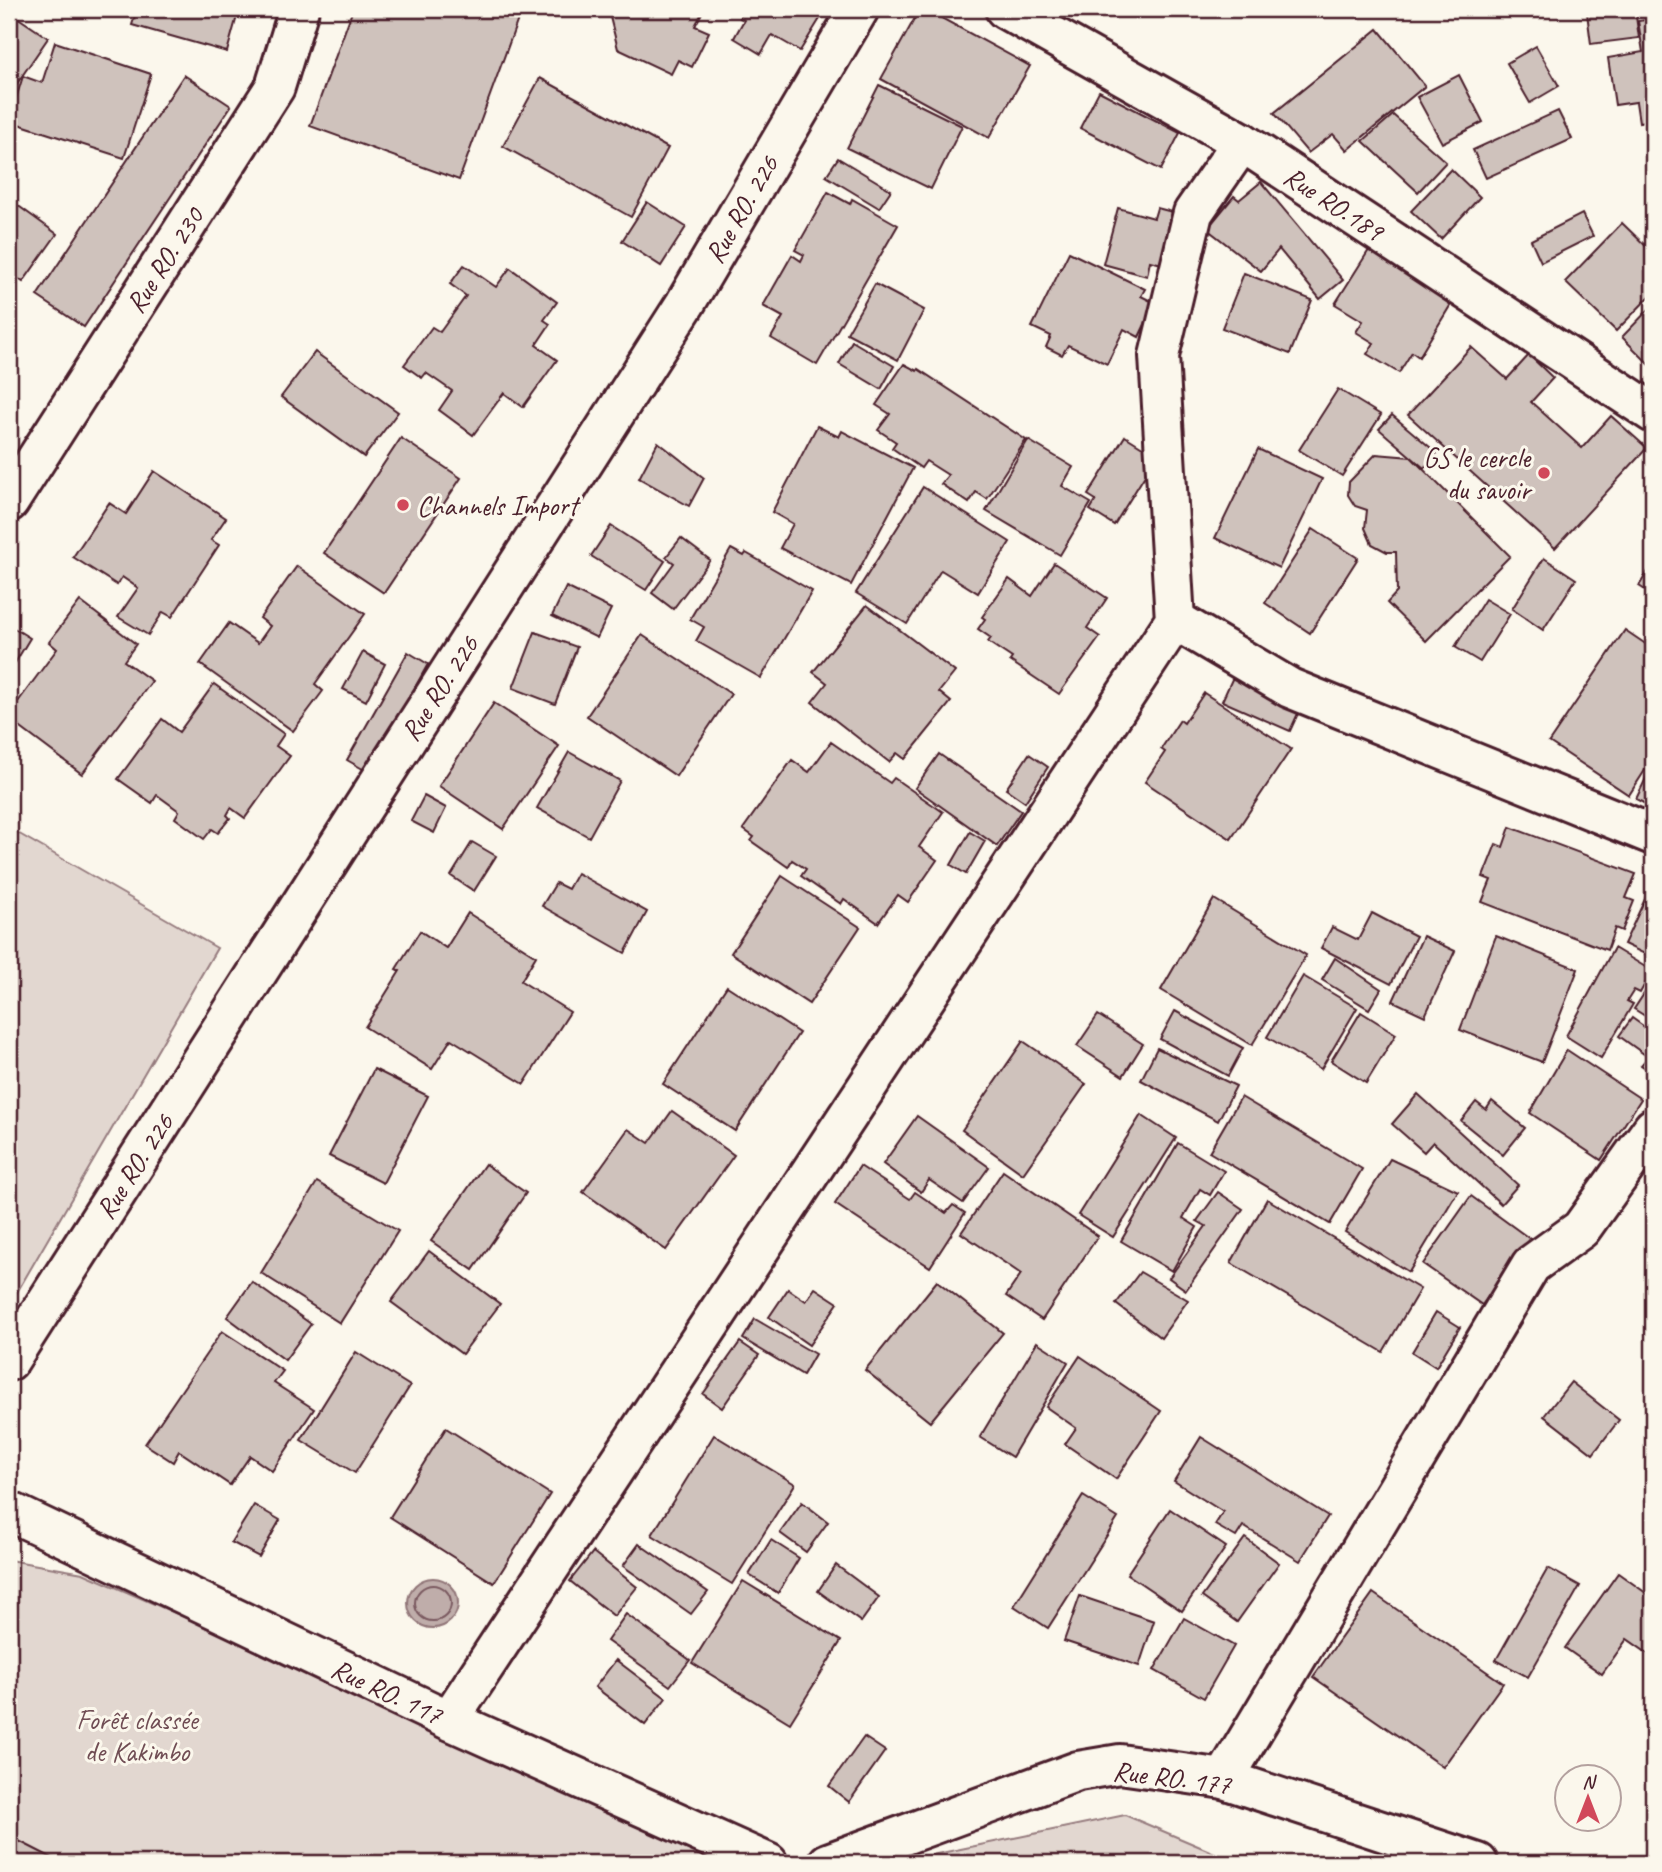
<svg xmlns="http://www.w3.org/2000/svg" width="1662" height="1872" font-family="Caveat,sans-serif">
  <style>
    .green { fill: #e2d7d0; stroke: #967b7e; stroke-width: 2 }
    .water { fill: #bfadaa; stroke: #907477; stroke-width: 2 }
    .lines { fill: none; stroke-linecap: round; stroke-linejoin: round }
    .shore { stroke: #79585e; stroke-width: 2 }
    .building { fill: #cfc2bc; stroke: #4a1f2b; stroke-width: 2 }
    .minor-casing { stroke: #4a1f2b; stroke-width: 44 }
    .minor { stroke: #fbf7ec; stroke-width: 38 }
    .poi-dot { fill: #d1495b; stroke: #fbf7ec; stroke-width: 2.5 }
    .labels { text-anchor: middle; stroke-width: 6; stroke-linejoin: round; paint-order: stroke }
    .street-label { font-size: 28px; fill: #4a1f2b; stroke: #fbf7ec }
    .poi-label { font-size: 28px; fill: #4a1f2b; stroke: #fbf7ec; text-anchor: end }
    .park-label { font-size: 28px; fill: #704d54; stroke: #fbf7ec }
  </style>
  <rect width="100%" height="100%" fill="#fbf7ec"/>
  <filter id="ink" filterUnits="userSpaceOnUse"><feTurbulence type="fractalNoise" baseFrequency=".0143" numOctaves="2"/><feDisplacementMap in="SourceGraphic" scale="14" xChannelSelector="R" yChannelSelector="G"/><feConvolveMatrix kernelMatrix="1 2 1 2 8 2 1 2 1" color-interpolation-filters="sRGB"/></filter>
  <g filter="url(#ink)">
    <g class="green">
      <path d="M9,828L217,948L9,1306Z"/>
      <path d="M9,1560L83,1573L751,1863H9Z"/>
      <path d="M1125,1815L1238,1863H893Z"/>
    </g>
    <circle class="water" cx="433" cy="1603" r="25"/>
    <g class="lines">
      <circle class="shore" cx="433" cy="1603" r="18"/>
    </g>
    <g class="building">
      <path d="M137,9H239L227,52L132,25Z"/>
      <path d="M353,9H514L521,11L459,180L310,126Z"/>
      <path d="M608,9H704L695,26L709,32L692,67L678,60L671,74L618,49Z"/>
      <path d="M743,9H826L800,51L772,35L761,54L734,38L744,20L740,18Z"/>
      <path d="M920,9H925L1030,66L989,138L881,79Z"/>
      <path d="M1617,9H1635L1639,38L1591,44L1587,13Z"/>
      <path d="M11,13L48,38L9,95V16Z"/>
      <path d="M1653,19V120L1639,122L1636,102L1615,105L1608,58L1643,52L1638,21Z"/>
      <path d="M1378,29L1425,86L1347,150L1333,134L1308,153L1274,113Z"/>
      <path d="M55,42L151,74L124,158L9,121L23,76L42,83Z"/>
      <path d="M1536,46L1559,86L1530,103L1507,63Z"/>
      <path d="M184,75L231,106L84,327L37,296Z"/>
      <path d="M1459,75L1483,122L1442,143L1417,97Z"/>
      <path d="M540,78L668,148L631,217L503,146Z"/>
      <path d="M879,85L962,126L931,189L847,148Z"/>
      <path d="M1099,91L1180,133L1161,170L1080,128Z"/>
      <path d="M1558,111L1572,139L1486,178L1473,150Z"/>
      <path d="M1393,115L1446,162L1418,192L1363,141Z"/>
      <path d="M838,158L891,190L879,208L826,176Z"/>
      <path d="M1451,169L1480,197L1441,239L1411,211Z"/>
      <path d="M1261,182L1343,280L1320,299L1279,249L1261,271L1207,229L1234,196L1239,200Z"/>
      <path d="M828,192L850,204L852,199L898,225L817,365L771,338L783,317L763,306L792,255L801,261L804,255L795,250Z"/>
      <path d="M9,199L57,234L23,282L9,272Z"/>
      <path d="M647,202L686,227L661,266L622,241Z"/>
      <path d="M1118,208L1154,218L1157,208L1180,214L1166,265L1150,261L1147,276L1103,264Z"/>
      <path d="M1582,214L1593,236L1541,262L1531,240Z"/>
      <path d="M1622,223L1653,253V293L1616,331L1565,282Z"/>
      <path d="M1369,250L1453,301L1419,357L1412,352L1399,373L1367,354L1374,343L1356,332L1363,321L1335,304Z"/>
      <path d="M1069,252L1145,289L1141,296L1155,303L1139,337L1124,329L1107,364L1068,345L1062,355L1046,347L1051,336L1032,327Z"/>
      <path d="M464,265L496,287L510,268L557,302L544,320L550,324L536,345L557,360L523,407L504,393L473,435L439,410L452,391L426,373L422,378L404,365L432,327L440,332L466,296L450,284Z"/>
      <path d="M1244,273L1312,300L1290,354L1222,328Z"/>
      <path d="M875,284L924,310L898,360L847,333Z"/>
      <path d="M1653,305V368L1622,337Z"/>
      <path d="M852,341L894,366L881,389L839,364Z"/>
      <path d="M1471,347L1507,379L1529,355L1553,378L1531,402L1582,448L1611,416L1647,448L1555,548L1408,415Z"/>
      <path d="M315,352L398,412L364,457L281,397Z"/>
      <path d="M904,364L917,371L918,369L1026,440L987,499L976,492L969,503L941,484L948,475L926,461L921,468L892,448L896,442L878,430L890,414L876,405Z"/>
      <path d="M1338,389L1381,415L1342,476L1299,450Z"/>
      <path d="M1392,415L1437,453L1424,468L1379,429Z"/>
      <path d="M817,426L839,437L842,431L913,468L851,585L780,548L793,524L772,512Z"/>
      <path d="M1125,436L1157,456L1114,525L1090,510L1096,500L1088,495Z"/>
      <path d="M401,438L461,478L384,593L324,553Z"/>
      <path d="M1028,440L1073,467L1062,486L1091,503L1060,555L986,511Z"/>
      <path d="M658,442L704,478L689,506L639,478Z"/>
      <path d="M1258,449L1322,479L1279,568L1215,538Z"/>
      <path d="M1376,454L1411,457L1510,556L1426,641L1387,603L1397,592L1396,552H1387L1372,544L1365,528L1367,510L1355,506L1348,495L1349,482Z"/>
      <path d="M154,471L226,518L211,540L219,545L172,617L163,612L148,635L118,617L138,588L122,577L117,585L73,557L109,503L126,514Z"/>
      <path d="M923,487L1010,542L978,593L941,570L907,624L856,593Z"/>
      <path d="M611,526L665,561L646,590L591,556Z"/>
      <path d="M1313,529L1358,558L1310,633L1265,603Z"/>
      <path d="M681,538L710,560L673,609L652,593L674,563L666,557Z"/>
      <path d="M731,549L744,556L746,553L812,591L761,678L696,641L704,627L690,619Z"/>
      <path d="M1544,558L1576,579L1543,630L1512,609Z"/>
      <path d="M1054,563L1107,598L1087,628L1100,637L1059,694L1010,661L1012,658L988,642L991,638L978,629L985,619L982,617L1009,579L1032,596Z"/>
      <path d="M1653,563V595L1639,586Z"/>
      <path d="M297,566L365,614L315,684L323,691L293,731L200,664L229,623L258,643L270,626L260,618Z"/>
      <path d="M566,587L611,609L597,638L552,616Z"/>
      <path d="M1485,599L1510,614L1480,662L1455,647Z"/>
      <path d="M80,601L136,644L124,661L152,681L82,774L9,719V714L57,649L49,642Z"/>
      <path d="M867,605L955,672L939,692L951,702L905,759L897,753L889,762L812,702L827,683L813,672Z"/>
      <path d="M9,625L30,638L9,673Z"/>
      <path d="M1625,630L1653,649V758L1629,795L1549,742Z"/>
      <path d="M535,632L577,647L555,704L513,688Z"/>
      <path d="M642,635L731,694L676,776L587,716Z"/>
      <path d="M363,652L385,664L366,701L343,689Z"/>
      <path d="M408,652L428,664L368,772L347,760Z"/>
      <path d="M1233,677L1301,707L1290,731L1222,701Z"/>
      <path d="M214,684L284,734L276,746L290,756L245,818L231,808L227,815L230,818L218,833L212,829L204,839L175,818L179,811L157,795L152,803L118,779L162,719L179,732Z"/>
      <path d="M1204,693L1291,749L1231,839L1145,782L1165,752L1161,749L1180,720L1184,723Z"/>
      <path d="M494,703L559,746L503,829L439,786Z"/>
      <path d="M831,742L890,783L894,778L943,812L919,847L937,860L908,902L898,895L878,923L844,899L841,904L801,876L806,869L792,860L788,867L751,841L754,837L743,829L792,760L809,772Z"/>
      <path d="M569,752L620,781L589,837L537,808Z"/>
      <path d="M939,754L1021,811L997,846L915,788Z"/>
      <path d="M1029,754L1048,767L1025,802L1006,789Z"/>
      <path d="M1649,772L1653,775V808L1636,799Z"/>
      <path d="M424,796L446,808L434,833L411,821Z"/>
      <path d="M1510,827L1636,874L1626,898L1634,901L1622,931L1615,928L1607,950L1482,902L1491,880L1483,877L1496,844L1503,847Z"/>
      <path d="M970,832L985,841L966,874L951,865Z"/>
      <path d="M472,842L496,856L474,891L451,876Z"/>
      <path d="M577,873L647,912L625,953L542,906L556,883L568,889Z"/>
      <path d="M782,876L860,927L809,1004L731,953Z"/>
      <path d="M1653,882V958L1624,944Z"/>
      <path d="M1214,899L1306,955L1252,1045L1161,990Z"/>
      <path d="M468,913L536,956L521,981L570,1012L524,1084L451,1039L432,1069L365,1027L400,971L396,969L420,931L446,948Z"/>
      <path d="M1372,913L1416,936L1391,984L1321,948L1332,927L1358,940Z"/>
      <path d="M1423,936L1455,951L1425,1016L1393,1001Z"/>
      <path d="M1496,936L1578,969L1542,1062L1460,1030Z"/>
      <path d="M1614,948L1652,971L1640,993L1634,990L1627,1001L1633,1004L1601,1058L1566,1036Z"/>
      <path d="M1335,958L1381,989L1369,1009L1322,980Z"/>
      <path d="M1303,976L1357,1008L1321,1069L1267,1037Z"/>
      <path d="M1653,980V1021L1634,1009Z"/>
      <path d="M727,986L799,1033L735,1131L663,1084Z"/>
      <path d="M1175,1011L1243,1048L1228,1076L1160,1039Z"/>
      <path d="M1361,1012L1396,1034L1366,1083L1331,1061Z"/>
      <path d="M1098,1015L1143,1044L1123,1076L1077,1046Z"/>
      <path d="M1632,1018L1653,1033V1073L1641,1065L1648,1057L1619,1036Z"/>
      <path d="M1023,1041L1086,1084L1023,1174L962,1130Z"/>
      <path d="M1157,1048L1236,1086L1218,1121L1141,1080Z"/>
      <path d="M1567,1050L1641,1099L1601,1160L1530,1113Z"/>
      <path d="M374,1069L428,1096L383,1183L329,1156Z"/>
      <path d="M1418,1094L1518,1185L1501,1204L1433,1142L1424,1152L1392,1124Z"/>
      <path d="M1241,1097L1362,1169L1330,1224L1209,1152Z"/>
      <path d="M1492,1101L1525,1128L1503,1155L1461,1121L1476,1102L1486,1110Z"/>
      <path d="M672,1111L734,1155L666,1250L583,1192L628,1129L649,1143Z"/>
      <path d="M1141,1115L1176,1138L1113,1237L1078,1215Z"/>
      <path d="M917,1116L989,1167L963,1203L929,1180L921,1192L883,1164Z"/>
      <path d="M1178,1143L1224,1171L1210,1195L1200,1189L1183,1218L1197,1227L1172,1271L1121,1241Z"/>
      <path d="M1390,1159L1458,1191L1409,1272L1345,1232Z"/>
      <path d="M485,1164L526,1193L473,1270L431,1241Z"/>
      <path d="M860,1166L910,1199L915,1192L946,1213L953,1205L965,1213L930,1267L835,1204Z"/>
      <path d="M1003,1171L1098,1236L1042,1320L1006,1296L1021,1274L961,1233Z"/>
      <path d="M317,1182L398,1231L340,1323L261,1273Z"/>
      <path d="M1218,1192L1243,1209L1186,1290L1169,1278L1206,1226L1197,1221Z"/>
      <path d="M1471,1196L1530,1239L1482,1305L1423,1264Z"/>
      <path d="M1267,1199L1420,1289L1383,1352L1231,1263Z"/>
      <path d="M429,1251L500,1304L462,1354L391,1302Z"/>
      <path d="M1140,1272L1188,1300L1161,1338L1116,1304Z"/>
      <path d="M937,1281L1003,1333L930,1422L865,1370Z"/>
      <path d="M252,1282L311,1324L285,1360L227,1317Z"/>
      <path d="M815,1288L838,1303L809,1345L769,1317L788,1289L806,1301Z"/>
      <path d="M1436,1312L1460,1327L1436,1367L1412,1352Z"/>
      <path d="M755,1319L815,1354L803,1375L743,1339Z"/>
      <path d="M222,1331L283,1371L274,1383L314,1409L272,1471L250,1456L230,1485L179,1451L173,1462L145,1444Z"/>
      <path d="M740,1342L759,1355L722,1408L703,1394Z"/>
      <path d="M1037,1342L1068,1362L1012,1457L980,1437Z"/>
      <path d="M356,1352L410,1386L355,1473L301,1440Z"/>
      <path d="M1080,1356L1161,1411L1116,1479L1065,1444L1076,1428L1046,1407Z"/>
      <path d="M1571,1382L1619,1420L1593,1454L1544,1416Z"/>
      <path d="M446,1428L550,1494L494,1583L390,1517Z"/>
      <path d="M714,1435L795,1484L732,1584L652,1535Z"/>
      <path d="M1201,1437L1328,1516L1300,1561L1243,1526L1236,1537L1215,1525L1223,1512L1174,1481Z"/>
      <path d="M1083,1496L1118,1518L1048,1628L1014,1606Z"/>
      <path d="M802,1502L828,1522L806,1552L780,1533Z"/>
      <path d="M254,1505L280,1520L259,1557L231,1542Z"/>
      <path d="M1170,1509L1226,1547L1182,1611L1127,1574Z"/>
      <path d="M1245,1538L1279,1563L1237,1622L1202,1597Z"/>
      <path d="M771,1540L799,1558L778,1593L749,1575Z"/>
      <path d="M639,1544L708,1592L691,1614L623,1566Z"/>
      <path d="M593,1552L637,1587L614,1616L570,1581Z"/>
      <path d="M836,1565L879,1597L861,1622L818,1591Z"/>
      <path d="M1548,1568L1580,1586L1528,1677L1496,1660Z"/>
      <path d="M1618,1573L1653,1598V1657L1627,1639L1602,1674L1565,1648Z"/>
      <path d="M743,1581L841,1641L790,1723L692,1663Z"/>
      <path d="M1373,1593L1503,1683L1443,1767L1313,1677Z"/>
      <path d="M1080,1596L1154,1621L1139,1666L1064,1641Z"/>
      <path d="M626,1614L690,1660L670,1686L607,1641Z"/>
      <path d="M1184,1618L1234,1646L1204,1698L1154,1670Z"/>
      <path d="M616,1660L666,1698L645,1725L595,1687Z"/>
      <path d="M864,1737L885,1751L849,1802L829,1786Z"/>
      <path d="M9,1836L62,1863H9Z"/>
    </g>
    <g class="lines">
      <g class="minor-casing">
        <g id="minor">
          <path d="M1005,9L1242,142L1653,413"/>
          <path d="M9,502L275,87L299,9"/>
          <path d="M1175,620L1290,688L1653,835"/>
          <path d="M9,1361L685,304L859,9"/>
          <path d="M9,1511L449,1720L768,1863"/>
          <path d="M449,1720L1175,620L1159,356L1193,213L1242,142"/>
          <path d="M1224,1779L1531,1265L1581,1229L1653,1128"/>
          <path d="M828,1863L1078,1771L1120,1764L1224,1779L1478,1863"/>
        </g>
      </g>
      <use href="#minor" class="minor"/>
    </g>
  </g>
  <g class="poi-dot">
    <circle cx="1544" cy="473" r="7"/>
    <circle cx="403" cy="505" r="7"/>
  </g>
  <g class="labels">
    <g class="street-label">
      <text transform="translate(1334 203) rotate(33)" y="10">Rue RO.189</text>
      <text transform="translate(741 209) rotate(-60)" y="10">Rue RO. 226</text>
      <text transform="translate(164 260) rotate(-57)" y="10">Rue RO. 230</text>
      <text transform="translate(439 688) rotate(-57)" y="10">Rue RO. 226</text>
      <text transform="translate(134 1166) rotate(-57)" y="10">Rue RO. 226</text>
      <text transform="translate(387 1691) rotate(25)" y="10">Rue RO. 117</text>
      <text transform="translate(1172 1777) rotate(7)" y="10">Rue RO. 177</text>
    </g>
    <g class="poi-label">
      <text x="1530" y="467">GS le cercle<tspan x="1530" dy="32">du savoir</tspan></text>
      <text x="417" y="515" text-anchor="start">Channels Import</text>
    </g>
    <g class="park-label">
      <text x="137" y="1729">Forêt classée<tspan x="137" dy="32">de Kakimbo</tspan></text>
    </g>
  </g>
  <rect width="1662" height="1872" fill="none" stroke="#fbf7ec" stroke-width="35"/>
  <rect x="18" y="18" width="1627" height="1837" fill="none" stroke="#4a1f2b" stroke-width="2.5" filter="url(#ink)"/>
  <g transform="translate(1588 1798)"><circle r="33" fill="#fbf7ec" stroke="#b4a19f" stroke-width="2"/>
  <path d="M0-5L12 26L0 18L-12 26Z" fill="#d1495b"/>
  <text y="-10" font-size="19" font-weight="bold" text-anchor="middle" fill="#4a1f2b">N</text>
  </g>
</svg>
